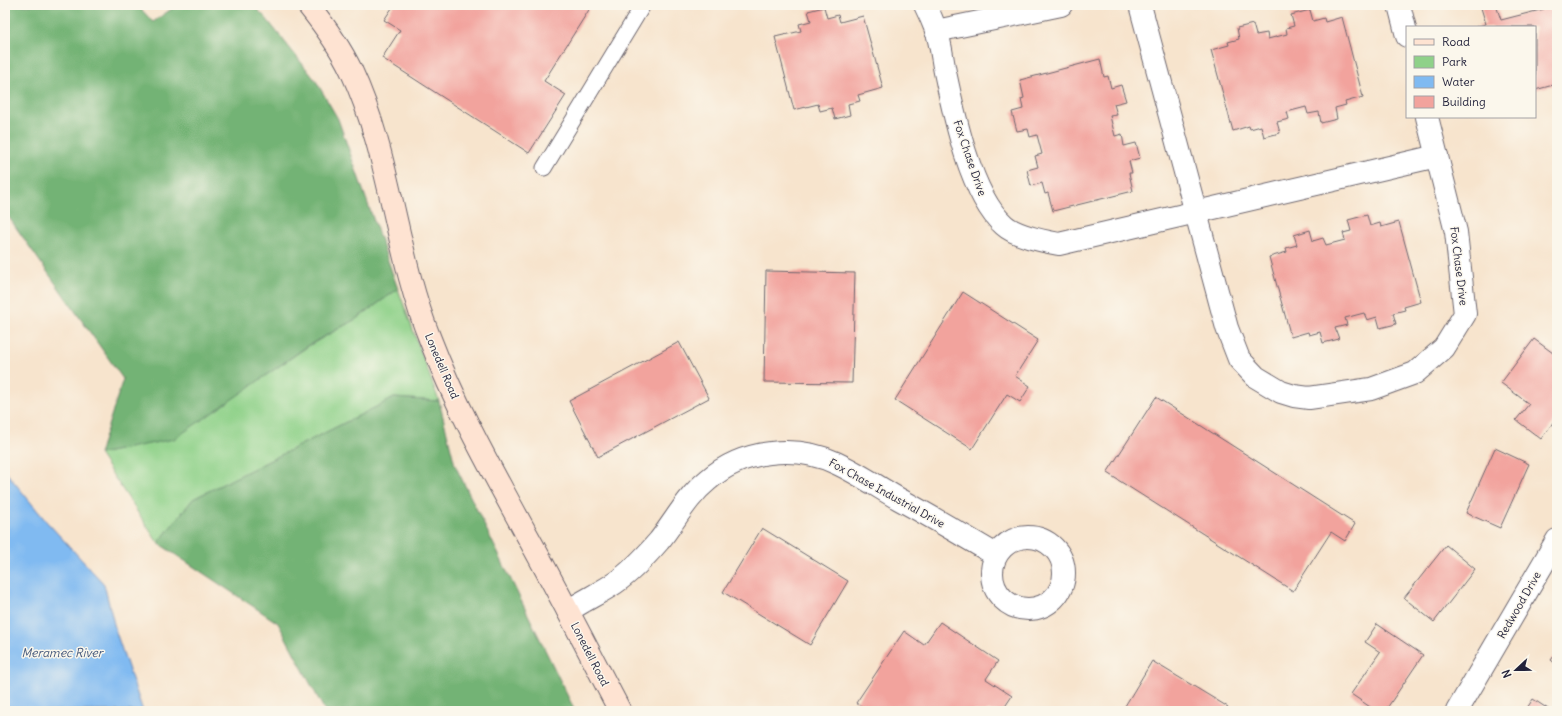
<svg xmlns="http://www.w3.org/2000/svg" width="1562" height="716" font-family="Delius,sans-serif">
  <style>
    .green { fill: #8fd189; stroke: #587a62 }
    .forest { fill: #73b375; stroke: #4a6a58 }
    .water { fill: #80baf1; stroke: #516e96 }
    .building { fill: #f2a39d }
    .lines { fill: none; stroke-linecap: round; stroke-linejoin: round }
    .lane-casing { stroke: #6d666e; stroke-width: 17 }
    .street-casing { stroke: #6d666e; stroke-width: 24 }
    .secondary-casing { stroke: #6d666e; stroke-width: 24 }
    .lane { stroke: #fff; stroke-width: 15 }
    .street { stroke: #fff; stroke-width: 22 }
    .secondary { stroke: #fee3d2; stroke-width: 22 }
    .labels { text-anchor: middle; stroke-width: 3; stroke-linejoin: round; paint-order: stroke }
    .street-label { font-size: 11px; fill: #22223b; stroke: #fbf7ec }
    .water-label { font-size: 12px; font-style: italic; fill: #43577b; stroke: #fbf7ec }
  </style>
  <rect width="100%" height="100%" fill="#fbf7ec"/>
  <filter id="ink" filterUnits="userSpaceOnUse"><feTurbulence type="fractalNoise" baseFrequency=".025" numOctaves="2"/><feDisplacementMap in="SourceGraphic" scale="8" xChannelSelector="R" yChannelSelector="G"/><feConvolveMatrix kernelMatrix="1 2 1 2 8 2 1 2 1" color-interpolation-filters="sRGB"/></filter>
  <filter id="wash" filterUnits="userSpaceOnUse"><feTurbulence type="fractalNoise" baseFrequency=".012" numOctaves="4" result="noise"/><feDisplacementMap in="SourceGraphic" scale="16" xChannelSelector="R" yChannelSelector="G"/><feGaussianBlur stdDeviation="0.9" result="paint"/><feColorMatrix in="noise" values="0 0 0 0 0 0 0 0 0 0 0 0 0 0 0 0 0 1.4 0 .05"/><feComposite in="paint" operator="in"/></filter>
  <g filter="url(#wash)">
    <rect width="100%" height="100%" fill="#f7e4cd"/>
    <path class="green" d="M398,289L439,401L394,398L193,499L158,543L99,454L174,438L310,345L356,319Z"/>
    <g class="forest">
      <path d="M5,5H137L153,22L177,5H253L265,17L316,81L338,119L398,289L356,319L309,345L244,391L174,439L99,454L123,379L5,212Z"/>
      <path d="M394,398L439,401L455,465L575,711H325L278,623L158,543L193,499Z"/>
    </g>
    <path class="water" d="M5,471L46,521L104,584L116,632L143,711H5Z"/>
    <g id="blocks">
      <g class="building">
        <path d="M394,5H592L544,81L566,95L529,153L382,58L400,30L384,20Z"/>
        <path d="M1491,5H1496L1501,20L1544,9L1543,5H1557V84L1535,90V27H1475L1486,24L1481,8Z"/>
        <path d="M824,7L827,18L838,15L840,22L863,16L883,88L858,95L860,101L848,104L850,115L835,119L832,108L820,111L818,104L794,110L775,37L801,31L799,24L811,21L808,11Z"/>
        <path d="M1310,10L1313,21L1324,18L1325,22L1342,17L1363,97L1345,102L1346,105L1335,108L1337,119L1321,123L1319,112L1308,114L1306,107L1287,112L1289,119L1277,122L1280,133L1264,137L1261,126L1250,129L1249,126L1233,131L1211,50L1229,45L1228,42L1239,39L1237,28L1253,24L1256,35L1267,33L1268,39L1287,34L1286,28L1294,26L1291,15Z"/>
        <path d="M1100,59L1104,77L1108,76L1111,88L1121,85L1126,101L1114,104L1117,115L1110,116L1115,136L1122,134L1124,146L1136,143L1140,158L1129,161L1132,173H1129L1133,191L1053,211L1048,193L1045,194L1042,183L1031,186L1027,170L1038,167L1035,156L1042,154L1037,135L1030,137L1028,129L1017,131L1012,112L1023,109L1021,99L1024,98L1020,80Z"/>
        <path d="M1367,215L1370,226L1380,223L1381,227L1399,222L1421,302L1404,307L1405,310L1393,313L1396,324L1380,328L1377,317L1367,320L1364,313L1345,318L1347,325L1335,328L1339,339L1323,343L1320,332L1309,335L1308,332L1291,337L1269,257L1287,252L1286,248L1297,245L1294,235L1310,230L1313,241L1323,238L1326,245L1345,240L1343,233L1351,231L1348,220Z"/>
        <path d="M766,271L855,273L852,383L764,382Z"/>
        <path d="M963,292L1038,340L1015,376L1030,386L1020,402L1007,394L972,449L895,400Z"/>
        <path d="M1534,339L1557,356V417L1541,439L1516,420L1529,404L1501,383Z"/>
        <path d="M679,342L709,398L598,457L569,401Z"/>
        <path d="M1156,397L1355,524L1345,541L1331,532L1293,591L1107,473Z"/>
        <path d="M1495,448L1529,464L1500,528L1466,513Z"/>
        <path d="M762,528L848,581L810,645L723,592Z"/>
        <path d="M1446,545L1475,569L1434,622L1404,598Z"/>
        <path d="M940,622L998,661L986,679L1012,696L1002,711H868L856,703L904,631L924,645Z"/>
        <path d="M1377,624L1423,655L1385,711H1376L1351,694L1380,652L1365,642Z"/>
        <path d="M1557,652V665L1551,660Z"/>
        <path d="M1152,661L1228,707L1226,711H1122Z"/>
        <path d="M1533,699L1551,711H1525Z"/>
      </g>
    </g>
  </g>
  <g filter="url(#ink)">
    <use href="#blocks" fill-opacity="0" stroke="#6d666e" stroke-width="1"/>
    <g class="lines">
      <g class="lane-casing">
        <path id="lane" d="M544,168L643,5"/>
      </g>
      <g class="street-casing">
        <g id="street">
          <path d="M925,5C929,13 933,22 936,30C941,43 942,58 945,72C954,115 971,196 1004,225C1016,236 1043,241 1059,244L1437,156"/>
          <path d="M1140,5L1227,328L1239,359L1256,377L1281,392L1294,396L1309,398L1371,389L1415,373L1444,348L1465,314L1456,232L1427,117"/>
          <path d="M1399,5L1407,36"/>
          <path d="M936,31L1061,5"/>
          <circle cx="1028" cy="573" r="36"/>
          <path d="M568,611C583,601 600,593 615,583C631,572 646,556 659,541C675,521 687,497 708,480C742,450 795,444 836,463C858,473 878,487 899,499C932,517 964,536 996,555"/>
          <path d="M1457,711L1557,540"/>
        </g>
      </g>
      <g class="secondary-casing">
        <path id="secondary" d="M308,5C324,25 340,47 351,70C391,155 395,252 430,339C456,407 492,471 527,535C559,593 589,652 620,711"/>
      </g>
      <use href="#lane" class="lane"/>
      <use href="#street" class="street"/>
      <use href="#secondary" class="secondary"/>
    </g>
  </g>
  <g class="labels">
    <g class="street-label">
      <text transform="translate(970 158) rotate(71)" y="4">Fox Chase Drive</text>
      <text transform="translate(1459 266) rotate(83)" y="4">Fox Chase Drive</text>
      <text transform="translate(442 366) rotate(67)" y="4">Lonedell Road</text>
      <text transform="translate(887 493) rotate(29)" y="4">Fox Chase Industrial Drive</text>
      <text transform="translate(1519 605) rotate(-60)" y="4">Redwood Drive</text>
      <text transform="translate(590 654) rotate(63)" y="4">Lonedell Road</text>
    </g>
    <g class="water-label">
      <text x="62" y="657">Meramec River</text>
    </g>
  </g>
  <rect width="1562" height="716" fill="none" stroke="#fbf7ec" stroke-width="20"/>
  <rect x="1406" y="26" width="130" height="92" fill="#fbf7ec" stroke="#a4a2a5"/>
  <rect x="1414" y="39" width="20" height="6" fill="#fee3d2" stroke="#a4a2a5"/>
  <text x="1442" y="46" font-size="12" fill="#22223b">Road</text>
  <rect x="1414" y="56" width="20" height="12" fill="#8fd189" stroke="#a4a2a5"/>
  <text x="1442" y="66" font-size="12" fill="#22223b">Park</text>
  <rect x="1414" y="76" width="20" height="12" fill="#80baf1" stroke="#a4a2a5"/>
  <text x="1442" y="86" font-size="12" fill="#22223b">Water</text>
  <rect x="1414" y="96" width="20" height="12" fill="#f2a39d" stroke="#a4a2a5"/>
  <text x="1442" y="106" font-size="12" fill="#22223b">Building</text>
  <g transform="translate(1516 670) rotate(248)" stroke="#fbf7ec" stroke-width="3" paint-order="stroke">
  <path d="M0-3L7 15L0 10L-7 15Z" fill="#22223b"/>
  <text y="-6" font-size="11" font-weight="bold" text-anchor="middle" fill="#22223b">N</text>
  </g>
</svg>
